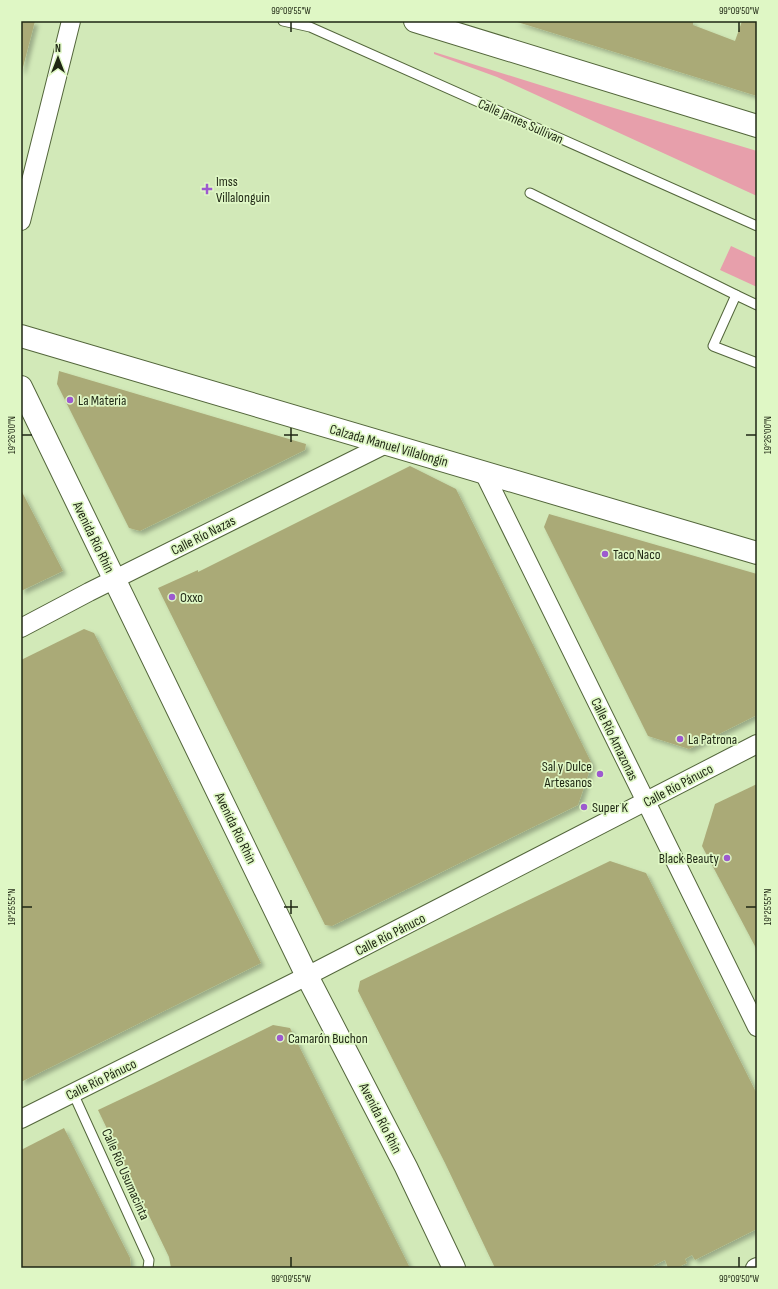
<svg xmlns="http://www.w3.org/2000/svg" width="778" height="1289" font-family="'Sofia Sans Condensed',sans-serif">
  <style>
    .green { fill: #e79fab }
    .building { fill: #aa7; filter: url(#shadow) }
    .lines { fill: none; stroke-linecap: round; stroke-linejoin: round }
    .service-casing { stroke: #53663b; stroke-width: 11 }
    .minor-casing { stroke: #53663b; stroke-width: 20 }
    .tertiary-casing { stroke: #53663b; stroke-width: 24 }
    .secondary-casing { stroke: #53663b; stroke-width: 24 }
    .service { stroke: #fff; stroke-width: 9 }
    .minor { stroke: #fff; stroke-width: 18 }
    .tertiary { stroke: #fff; stroke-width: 22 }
    .secondary { stroke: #fff; stroke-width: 22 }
    .ticks { fill: none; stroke: #1e2613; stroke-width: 1.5 }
    .poi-dot { fill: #9d5acf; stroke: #dff7c5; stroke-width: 1.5 }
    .labels { text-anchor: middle; stroke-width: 3.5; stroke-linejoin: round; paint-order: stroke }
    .street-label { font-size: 14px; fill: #1e2613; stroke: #dff7c5 }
    .poi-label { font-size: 14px; fill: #1e2613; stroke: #dff7c5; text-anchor: start }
    .neatline { fill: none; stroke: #1e2613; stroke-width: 1.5 }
    .ticks-label { font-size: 10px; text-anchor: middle; fill: #1e2613 }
  </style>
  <defs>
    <filter id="shadow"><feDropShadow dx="3.5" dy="3.5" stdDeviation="2" flood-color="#0004"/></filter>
  </defs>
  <rect width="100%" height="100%" fill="#d2e9b8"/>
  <g class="green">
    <path d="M434,52L604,105L757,151V196L497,77L434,54Z"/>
    <path d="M731,246L757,258V287L720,270Z"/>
  </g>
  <g class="building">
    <path d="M21,21H35L22,71H21Z"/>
    <path d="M514,21H693V25L735,41L742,21H757V96Z"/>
    <path d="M59,371L306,444L305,450L140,531L129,528L57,384Z"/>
    <path d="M410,466L456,489L592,764L578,805L332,926L325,925L158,588L198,570V572Z"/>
    <path d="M21,490L63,571L21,591Z"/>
    <path d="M549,514L757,574V715L689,749L648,736L544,527Z"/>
    <path d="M84,629L94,633L261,963L21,1082V660Z"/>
    <path d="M757,784V950L702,846L715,804Z"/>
    <path d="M610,861L646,873L757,1094V1229L695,1260L692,1255L685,1259L687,1263L677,1268H668L665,1260L649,1268H495L445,1163L358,991L360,981Z"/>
    <path d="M273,1025L290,1028L410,1268H171L169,1257L98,1110L153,1084Z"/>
    <path d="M64,1128L130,1258L131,1268H21V1150Z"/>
  </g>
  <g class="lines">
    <g class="service-casing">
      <g id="service">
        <path d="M283,21L310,27L757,226"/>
        <path d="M530,193L736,295"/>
        <path d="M757,305L736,295L713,346L757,363"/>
        <path d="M73,1093L149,1260L148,1268"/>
      </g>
    </g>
    <g class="minor-casing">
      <g id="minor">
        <path d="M21,221L71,21"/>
        <path d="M484,473L757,1027"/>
        <path d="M21,628L89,592L386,444"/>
        <path d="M21,1119L307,976L757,744"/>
        <path d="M755,1268L757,1267"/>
      </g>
    </g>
    <g class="tertiary-casing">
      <g id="tertiary">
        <path d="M21,336L757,553"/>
        <path d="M21,387L307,976L406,1167L454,1268"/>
      </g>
    </g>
    <g class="secondary-casing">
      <path id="secondary" d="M415,21L757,126"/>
    </g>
    <use href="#service" class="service"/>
    <use href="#minor" class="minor"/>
    <use href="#tertiary" class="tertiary"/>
    <use href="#secondary" class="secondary"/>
  </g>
  <path class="ticks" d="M291,22V32M739,22V32M291,428V442M22,435H32M284,435H298M746,435H756M291,900V914M22,907H32M284,907H298M746,907H756M291,1257V1267M739,1257V1267"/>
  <g class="poi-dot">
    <path d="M205 183h4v4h4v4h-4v4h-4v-4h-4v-4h4z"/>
    <circle cx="70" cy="400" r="4"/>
    <circle cx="605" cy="554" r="4"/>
    <circle cx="172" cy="597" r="4"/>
    <circle cx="680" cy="739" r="4"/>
    <circle cx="600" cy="774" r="4"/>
    <circle cx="584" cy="807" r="4"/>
    <circle cx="727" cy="858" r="4"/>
    <circle cx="280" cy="1038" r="4"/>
  </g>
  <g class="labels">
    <g class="street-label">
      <text transform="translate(521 121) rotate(24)" y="5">Calle James Sullivan</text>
      <text transform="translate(389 445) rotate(16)" y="5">Calzada Manuel Villalongín</text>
      <text transform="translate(203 535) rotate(-27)" y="5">Calle Río Nazas</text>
      <text transform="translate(94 537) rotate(64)" y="5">Avenida Río Rhin</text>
      <text transform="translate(615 739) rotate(64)" y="5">Calle Río Amazonas</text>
      <text transform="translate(678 785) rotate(-28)" y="5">Calle Río Pánuco</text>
      <text transform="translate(236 828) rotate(64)" y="5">Avenida Río Rhin</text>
      <text transform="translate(390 934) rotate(-27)" y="5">Calle Río Pánuco</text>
      <text transform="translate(101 1079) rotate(-26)" y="5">Calle Río Pánuco</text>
      <text transform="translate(381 1118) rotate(63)" y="5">Avenida Río Rhin</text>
      <text transform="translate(126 1174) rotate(66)" y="5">Calle Río Usumacinta</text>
    </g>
    <g class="poi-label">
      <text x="216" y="186">Imss<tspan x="216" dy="16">Villalonguin</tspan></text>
      <text x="78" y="405">La Materia</text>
      <text x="613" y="559">Taco Naco</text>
      <text x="180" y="602">Oxxo</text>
      <text x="688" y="744">La Patrona</text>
      <text x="592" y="771" text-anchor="end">Sal y Dulce<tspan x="592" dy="16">Artesanos</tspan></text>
      <text x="592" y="812">Super K</text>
      <text x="719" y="863" text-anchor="end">Black Beauty</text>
      <text x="288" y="1043">Camarón Buchon</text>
    </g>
  </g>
  <rect width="778" height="1289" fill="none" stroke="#dff7c5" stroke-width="44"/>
  <g transform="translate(58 58)" stroke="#dff7c5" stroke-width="3" paint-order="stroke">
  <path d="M0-3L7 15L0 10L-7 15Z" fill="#1e2613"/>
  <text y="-6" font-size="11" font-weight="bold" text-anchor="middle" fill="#1e2613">N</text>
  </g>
  <rect x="22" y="22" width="734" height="1245" class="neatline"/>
  <g class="ticks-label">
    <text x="291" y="14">99°09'55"W</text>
    <text x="739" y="14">99°09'50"W</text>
    <text transform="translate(11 435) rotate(-90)" y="4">19°26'00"N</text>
    <text transform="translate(767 435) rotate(-90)" y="4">19°26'00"N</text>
    <text transform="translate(11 907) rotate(-90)" y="4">19°25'55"N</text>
    <text transform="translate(767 907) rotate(-90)" y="4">19°25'55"N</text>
    <text x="291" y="1282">99°09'55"W</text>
    <text x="739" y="1282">99°09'50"W</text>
  </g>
</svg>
